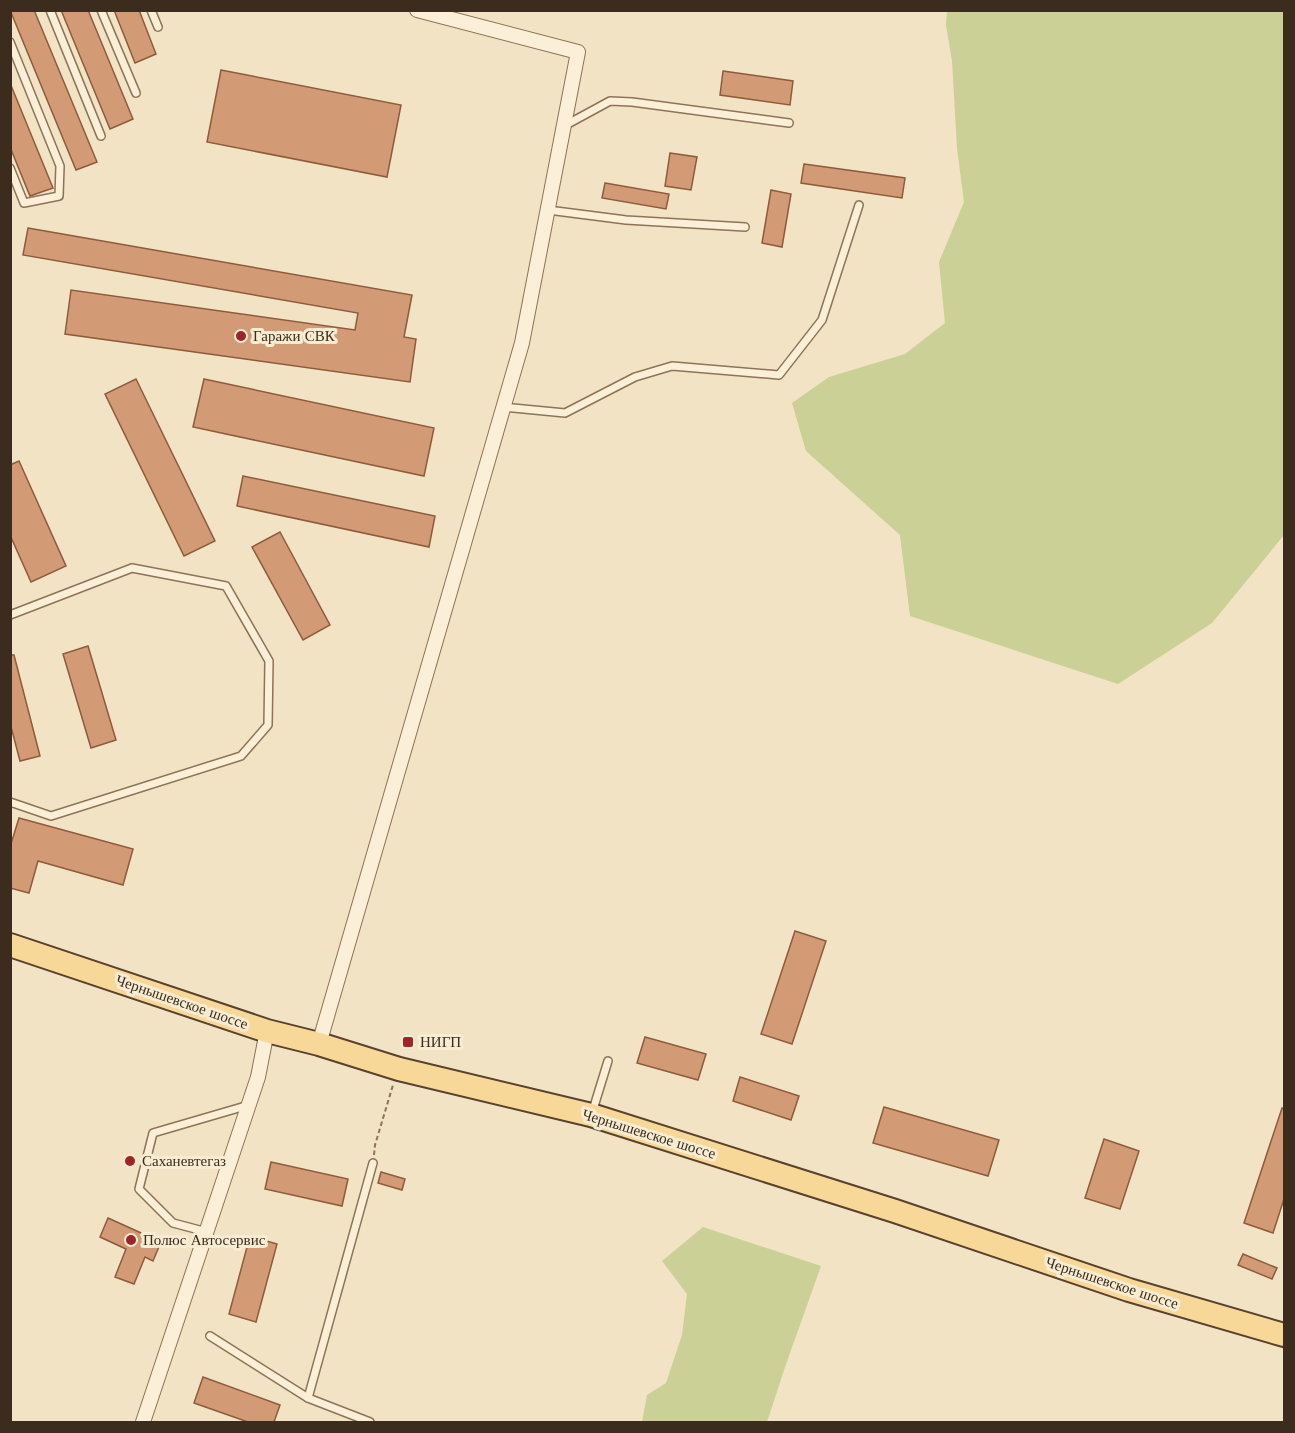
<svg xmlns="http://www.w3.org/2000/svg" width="1295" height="1433" font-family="'Libre Baskerville',serif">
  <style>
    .green { fill: #cad096 }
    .building { fill: #d29b76; stroke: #8e5b3c; stroke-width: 1.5 }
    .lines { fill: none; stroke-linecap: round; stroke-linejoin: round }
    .lane-casing { stroke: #8d7358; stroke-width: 10 }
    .street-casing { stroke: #8d7358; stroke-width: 16 }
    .primary-casing { stroke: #5a412d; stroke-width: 26 }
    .path { stroke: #8d7358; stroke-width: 2; stroke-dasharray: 4.5 3; stroke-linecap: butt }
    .lane { stroke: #fbf0d7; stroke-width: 7 }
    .street { stroke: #fbf0d7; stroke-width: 14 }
    .primary { stroke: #f7d898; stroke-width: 22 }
    .poi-dot { fill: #a02427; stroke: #f8edd3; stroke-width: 2 }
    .labels { text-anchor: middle; stroke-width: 6; stroke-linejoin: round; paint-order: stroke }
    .poi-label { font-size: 15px; fill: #3c2c1d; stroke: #f8edd3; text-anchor: start }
    .street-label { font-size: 15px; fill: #3c2c1d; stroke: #f8edd3 }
  </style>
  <rect width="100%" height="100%" fill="#f1e3c3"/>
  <g class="green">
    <path d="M947,11H1284V535L1212,623L1118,684L910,616L900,535L806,451L792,403L829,377L905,354L945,323L939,262L964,202L957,148L952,61L946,25Z"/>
    <path d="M703,1227L821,1266L785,1367L767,1422H642L647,1395L666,1383L682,1335L687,1294L662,1261Z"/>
  </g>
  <g class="building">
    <path d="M10,10H34L97,162L76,170Z"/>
    <path d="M61,10H88L133,119L110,129Z"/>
    <path d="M114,10H139L156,54L135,63Z"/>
    <path d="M221,70L401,105L387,177L207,142Z"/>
    <path d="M723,71L793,81L790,105L720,95Z"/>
    <path d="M10,83L53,188L30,196L10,147Z"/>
    <path d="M670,153L697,157L691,190L665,186Z"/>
    <path d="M804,164L905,178L902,198L801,183Z"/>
    <path d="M605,183L669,194L666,209L602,198Z"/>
    <path d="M771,190L791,194L782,247L762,243Z"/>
    <path d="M28,228L412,295L404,337L416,339L410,382L65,334L71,290L355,330L358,313L23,255Z"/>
    <path d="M136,379L215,541L184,556L105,394Z"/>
    <path d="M204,379L434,428L424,476L193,427Z"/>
    <path d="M19,461L66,566L31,582L10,535V465Z"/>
    <path d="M243,476L435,516L429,547L237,506Z"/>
    <path d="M280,532L330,625L303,640L252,547Z"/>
    <path d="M88,646L116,740L91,748L63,654Z"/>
    <path d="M10,655H14L40,756L20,761L10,723Z"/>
    <path d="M19,818L133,849L123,885L38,861L29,893L10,888V847Z"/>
    <path d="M795,931L826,941L792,1044L761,1034Z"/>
    <path d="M645,1037L706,1054L698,1080L637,1063Z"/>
    <path d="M740,1077L799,1096L791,1120L733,1101Z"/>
    <path d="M884,1107L999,1140L988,1176L873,1143Z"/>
    <path d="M1282,1108L1284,1109V1199L1273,1233L1244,1223Z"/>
    <path d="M1104,1139L1139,1151L1120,1209L1085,1198Z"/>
    <path d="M271,1162L348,1179L342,1206L265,1189Z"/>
    <path d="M381,1172L405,1179L402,1190L378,1183Z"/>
    <path d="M108,1218L161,1242L153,1261L145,1257L134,1284L115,1277L126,1249L100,1237Z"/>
    <path d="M250,1236L277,1244L256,1322L229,1314Z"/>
    <path d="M1243,1254L1277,1268L1272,1279L1238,1265Z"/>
    <path d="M203,1377L280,1405L274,1422H248L194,1403Z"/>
  </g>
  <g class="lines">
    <g class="lane-casing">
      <g id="lane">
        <path d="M50,10L101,136"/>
        <path d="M101,10L136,93"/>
        <path d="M151,10L158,27"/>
        <path d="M10,42L60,166L59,196L24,203L10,168"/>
        <path d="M564,126L610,101L632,102L789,123"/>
        <path d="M548,210L626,220L745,227"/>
        <path d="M503,407L565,413L635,377L672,366L779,375L822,320L859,205"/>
        <path d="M10,615L132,568L226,586L269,661L268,725L241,756L51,816L10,802"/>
        <path d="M592,1113L608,1061"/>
        <path d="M207,1232L173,1223L139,1189L153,1133L249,1105"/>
        <path d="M210,1336L308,1398L370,1422"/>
        <path d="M308,1398L373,1163"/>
      </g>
    </g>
    <g class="street-casing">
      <g id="street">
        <path d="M319,1044L522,343L578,52L417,10"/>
        <path d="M143,1422L258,1077L267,1031"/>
      </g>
    </g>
    <g class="primary-casing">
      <path id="primary" d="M10,945L267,1031L319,1044L399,1069L591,1115L895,1211L1129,1290L1284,1335"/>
    </g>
    <path class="path" d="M374,1155L375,1145L393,1085"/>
    <use href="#lane" class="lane"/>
    <use href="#street" class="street"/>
    <use href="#primary" class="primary"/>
  </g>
  <g class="poi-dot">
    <circle cx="241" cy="336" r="6"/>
    <rect x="402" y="1036" width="12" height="12" rx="3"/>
    <circle cx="130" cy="1161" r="6"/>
    <circle cx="131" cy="1240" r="6"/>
  </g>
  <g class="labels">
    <g class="poi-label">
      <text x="253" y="341">Гаражи СВК</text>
      <text x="420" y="1047">НИГП</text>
      <text x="142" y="1166">Саханевтегаз</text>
      <text x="143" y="1245">Полюс Автосервис</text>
    </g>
    <g class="street-label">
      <text transform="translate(182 1002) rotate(19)" y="5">Чернышевское шоссе</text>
      <text transform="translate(649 1134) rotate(17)" y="5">Чернышевское шоссе</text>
      <text transform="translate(1112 1283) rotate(18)" y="5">Чернышевское шоссе</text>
    </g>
  </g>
  <rect width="1295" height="1433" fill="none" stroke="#3c2c1d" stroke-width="24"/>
</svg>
